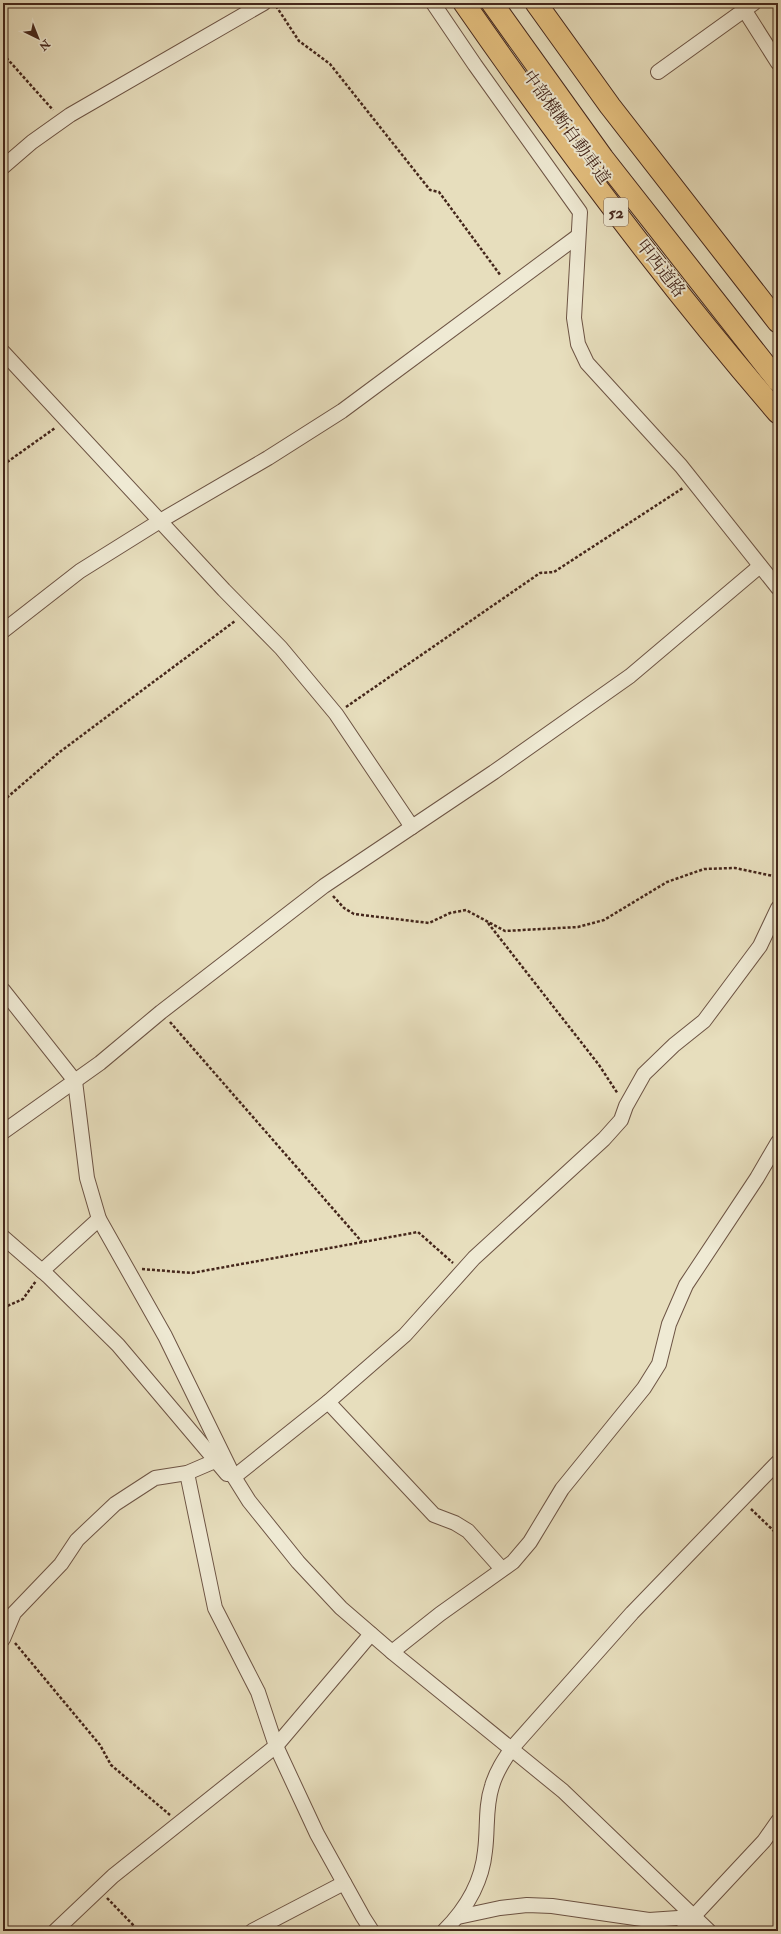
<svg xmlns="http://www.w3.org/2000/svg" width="781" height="1934" font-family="'IM FELL Double Pica','Noto Serif JP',serif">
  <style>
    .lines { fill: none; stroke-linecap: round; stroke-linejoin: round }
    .minor-casing { stroke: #6d5444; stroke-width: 16 }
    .highway-casing { stroke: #44261b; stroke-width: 23 }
    .path { stroke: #44261b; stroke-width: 2.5; stroke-dasharray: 3 2; stroke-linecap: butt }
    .minor { stroke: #efead4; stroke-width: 14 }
    .highway { stroke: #e4bf7e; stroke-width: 21 }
    .labels { text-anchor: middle; stroke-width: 4; stroke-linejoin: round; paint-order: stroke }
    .shield { fill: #efead4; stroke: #776152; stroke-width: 1 }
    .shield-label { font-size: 16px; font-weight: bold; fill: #44261b }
    .street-label { font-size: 17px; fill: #44261b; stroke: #efead4 }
  </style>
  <rect width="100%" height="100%" fill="#e7debd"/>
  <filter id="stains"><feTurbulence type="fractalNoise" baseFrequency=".005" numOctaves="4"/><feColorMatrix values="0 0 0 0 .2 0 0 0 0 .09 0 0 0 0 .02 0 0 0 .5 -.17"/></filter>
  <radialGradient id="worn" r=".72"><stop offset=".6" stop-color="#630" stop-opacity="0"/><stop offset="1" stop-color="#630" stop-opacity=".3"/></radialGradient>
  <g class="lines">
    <g class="minor-casing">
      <g id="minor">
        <path d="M433,3L475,65L580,212L574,318L578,344L587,363L681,466L778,588"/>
        <path d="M740,3L778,63"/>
        <path d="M658,72L754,3"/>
        <path d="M3,167L32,142L70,115L264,3"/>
        <path d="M3,352L224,590L281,648L336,714L412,827"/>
        <path d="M3,631L80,571L160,521L268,458L342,411L578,236"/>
        <path d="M3,990L75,1081L87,1178L99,1219L165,1336L234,1477L249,1501L298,1562L341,1608L392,1652L563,1791L709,1931"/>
        <path d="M3,1132L100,1063L161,1012L324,886L494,772L630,676L760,566"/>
        <path d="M3,1237L49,1277L118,1345L227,1474"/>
        <path d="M42,1271L99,1219"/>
        <path d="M328,1402L434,1515L455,1523L468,1531L502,1569"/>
        <path d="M187,1473L215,1608L258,1692L276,1746L317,1834L363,1917L372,1931"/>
        <path d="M234,1477L328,1402L405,1335L474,1258L604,1139L621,1120L626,1106L644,1074L674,1045L704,1021L760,946L778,908"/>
        <path d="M3,1639L14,1613L61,1564L77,1540L115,1504L155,1478L187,1473L222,1458"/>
        <path d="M392,1652L440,1614L513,1562L530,1542L562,1489L644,1388L659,1364L669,1324L686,1285L757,1178L778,1142"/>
        <path d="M458,1917L500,1908L527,1905L552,1906L649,1920L693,1917"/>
        <path d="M55,1931L113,1876L276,1746L371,1634"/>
        <path d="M252,1931L344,1883"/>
        <path d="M444,1931C466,1909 482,1882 485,1851C488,1829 485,1807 492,1786C496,1772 504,1760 512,1748L632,1613L778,1462"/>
        <path d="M682,1931L693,1917L764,1841L778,1821"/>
      </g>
    </g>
    <g class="highway-casing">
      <g id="highway">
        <path d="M464,3C562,144 666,283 778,413"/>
        <path d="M492,3L603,158L778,381"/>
        <path d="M536,3L610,106L778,322"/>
      </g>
    </g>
    <g class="path">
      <path d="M276,6L299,41L330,64L430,190L439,192L501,276"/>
      <path d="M3,54L53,110"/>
      <path d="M3,465L55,428"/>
      <path d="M346,707L540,573L554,572L683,488"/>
      <path d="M3,801L61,751L235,621"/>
      <path d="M333,896L344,908L354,914L429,923L450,913L466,910L505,931L578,927L604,920L667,882L704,869L735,868L778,877"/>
      <path d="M488,923L599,1065L618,1094"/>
      <path d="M170,1022L362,1242"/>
      <path d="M142,1269L192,1273L418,1232L453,1263"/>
      <path d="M3,1308L23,1299L36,1281"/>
      <path d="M751,1509L778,1535"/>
      <path d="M15,1643L100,1745L111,1765L170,1815"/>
      <path d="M107,1898L139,1931"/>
    </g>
    <use href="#minor" class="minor"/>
    <use href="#highway" class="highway"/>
  </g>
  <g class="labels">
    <rect class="shield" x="604" y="198" width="24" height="28" rx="3"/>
    <g class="shield-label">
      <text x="616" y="218">52</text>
    </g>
    <g class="street-label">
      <text transform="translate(567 127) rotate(54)" y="6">中部横断自動車道</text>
      <text transform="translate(661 268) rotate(52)" y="6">甲西道路</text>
    </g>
  </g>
  <rect width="781" height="1934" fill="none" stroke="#e7debd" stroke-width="16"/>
  <rect x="4" y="4" width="773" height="1926" fill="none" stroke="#44261b" stroke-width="2"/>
  <rect x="8" y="8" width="765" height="1918" fill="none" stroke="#44261b"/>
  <g transform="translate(38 38) rotate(137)" stroke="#efead4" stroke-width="3" paint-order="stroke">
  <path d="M0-3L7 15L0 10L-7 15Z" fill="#44261b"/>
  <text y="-6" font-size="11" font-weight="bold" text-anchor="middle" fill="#44261b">N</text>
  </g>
  <rect width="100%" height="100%" filter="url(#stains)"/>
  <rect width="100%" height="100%" fill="url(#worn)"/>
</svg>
